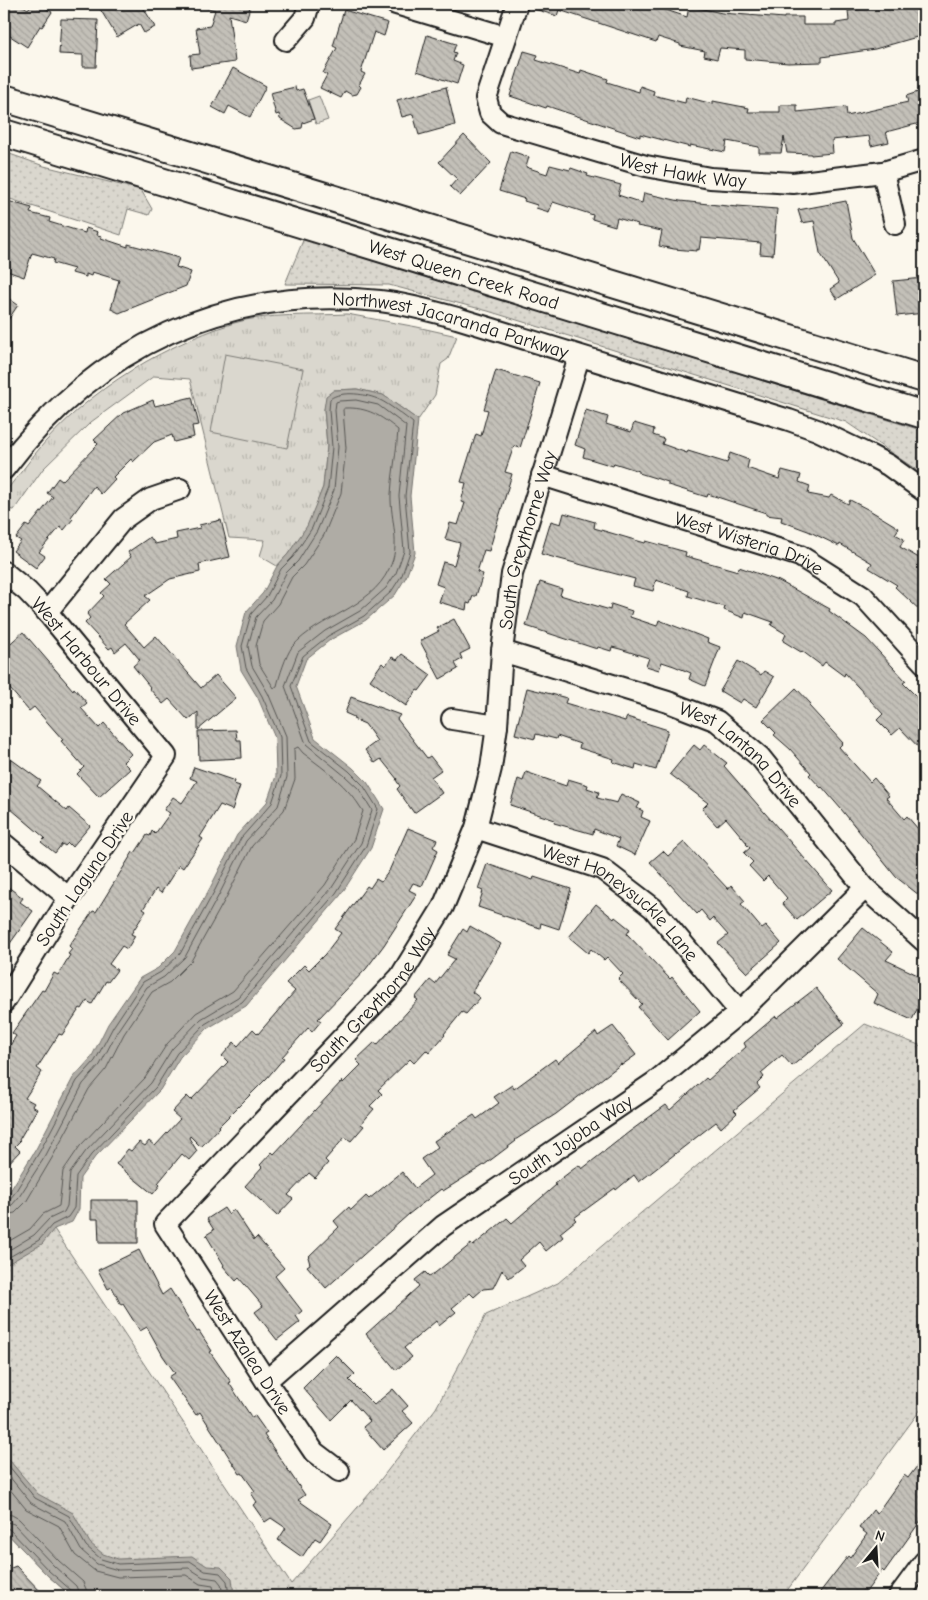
<svg xmlns="http://www.w3.org/2000/svg" width="928" height="1600" font-family="'Comic Neue',sans-serif">
  <style>
    .grass { fill: url(#grass-dots); stroke: #7b7a75 }
    .park { fill: url(#park-tufts); stroke: #7b7a75 }
    .pitch { fill: #dad7ce; stroke: #7b7a75 }
    .water { fill: #afaca5; stroke: #74726e }
    .lines { fill: none; stroke-linecap: round; stroke-linejoin: round }
    .shore { stroke: #575653; stroke-width: 1 }
    .building { fill: url(#building-back-hatch); stroke: #1c1c1c }
    .minor-casing { stroke: #1c1c1c; stroke-width: 24 }
    .major-casing { stroke: #1c1c1c; stroke-width: 30 }
    .minor { stroke: #fbf7ec; stroke-width: 20 }
    .major { stroke: #fbf7ec; stroke-width: 26 }
    .labels { text-anchor: middle; stroke-width: 5; stroke-linejoin: round; paint-order: stroke }
    .street-label { font-size: 19px; fill: #1c1c1c; stroke: #fbf7ec }
  </style>
  <defs>
    <pattern id="grass-dots" width="8" height="8" patternUnits="userSpaceOnUse" patternTransform="scale(1.25)"><rect width="8" height="8" fill="#dad7ce"/><path d="M2 2h.1M6 6h.1" fill="none" stroke="#bab8b0" stroke-width="1.8" stroke-linecap="round"/></pattern>
    <pattern id="park-tufts" width="24" height="20" patternUnits="userSpaceOnUse" patternTransform="scale(1.25)"><rect width="24" height="20" fill="#dad7ce"/><path d="M3 7l-1-3M5 7V3M7 7l1-3M15 17l-1-3M17 17v-4M19 17l1-3" fill="none" stroke="#bab8b0"/></pattern>
    <pattern id="building-back-hatch" width="6" height="6" patternUnits="userSpaceOnUse" patternTransform="scale(1.25)"><rect width="6" height="6" fill="#c3c0b8"/><path d="M-1 5l2 2M0 0l6 6M5-1l2 2" fill="none" stroke="#a7a49e"/></pattern>
  </defs>
  <rect width="100%" height="100%" fill="#fbf7ec"/>
  <filter id="ink" filterUnits="userSpaceOnUse"><feTurbulence type="fractalNoise" baseFrequency=".02" numOctaves="2"/><feDisplacementMap in="SourceGraphic" scale="10" xChannelSelector="R" yChannelSelector="G"/><feConvolveMatrix kernelMatrix="1 2 1 2 8 2 1 2 1" color-interpolation-filters="sRGB"/></filter>
  <g filter="url(#ink)">
    <g class="grass">
      <path d="M4,152L44,166L141,190L152,209L149,215L128,209L121,235L4,197Z"/>
      <path d="M304,238L924,431V475L846,422L488,311L389,285L285,284Z"/>
      <path d="M865,1024L924,1047V1405L783,1596H71L46,1574L4,1530V1199L54,1229L291,1584L371,1492L436,1408L486,1315L558,1283Z"/>
    </g>
    <path class="park" d="M347,314L417,327L457,336L448,359L441,364L435,395L418,420L383,395L357,389L334,390L324,409L327,446L323,487L308,526L288,554L277,566L260,556L265,540L229,538L190,379L154,376L91,422L43,469L14,510L4,509C4,505 3,501 4,497C5,490 20,474 25,467C74,399 155,348 234,323C265,313 313,316 347,314Z"/>
    <g class="pitch">
      <path d="M319,96L328,120L316,124L308,100Z"/>
      <path d="M225,354L303,369L287,448L211,432Z"/>
    </g>
    <g class="water">
      <path d="M357,389L383,395L418,420L410,496L415,553L406,577L395,595L366,620L330,640L306,659L296,686L315,738L353,768L367,782L384,809L371,848L340,896L246,1006L208,1028L180,1057L160,1090L95,1157L80,1178L79,1209L72,1222L54,1229L42,1244L4,1266V1199L10,1191L36,1149L73,1078L91,1058L108,1024L140,978L158,968L175,951L210,888L237,835L267,802L276,776L275,738L258,698L241,670L237,646L246,612L263,593L277,566L288,554L307,526L323,487L327,446L324,409L326,396L334,390Z"/>
      <path d="M4,1454L38,1494L73,1513L90,1543L103,1554L118,1559L192,1556L207,1566L221,1567L232,1578L234,1596H71L46,1574L4,1530Z"/>
    </g>
    <g class="lines">
      <g class="shore">
        <path d="M345,408C368,407 381,416 398,430C397,451 392,473 391,494C390,521 402,544 389,569C370,609 319,616 292,647C286,655 279,677 277,686L274,688L259,664L256,646L263,621L278,604L292,577L304,565L324,535L341,493L346,448L343,410Z"/>
        <path d="M4,1201L9,1200L14,1194L40,1151L77,1081L95,1061L113,1027L143,982L161,972L180,954L215,890L241,838L272,803L281,776L280,737L262,696L246,668L242,646L251,614L267,596L281,569L293,557L312,528L328,488L332,447L329,410L330,399C341,390 368,394 380,400C387,403 407,418 413,423L405,496L410,552L402,575L391,592L364,616L328,636L303,656L291,686L311,741L349,771L363,785L378,809L366,846L336,893L242,1002L205,1024L177,1053L156,1087L91,1155L76,1176L74,1208L68,1217L52,1225L39,1240L4,1260"/>
        <path d="M4,1208L12,1205L19,1197L46,1155L83,1084L100,1065L118,1030L147,987L164,977L185,957L220,893L246,841L278,806L287,777L286,736L268,693L252,666L248,646L256,617L272,600L286,573L298,561L317,531L334,490L338,447L335,410L336,402L339,401L356,400L378,405L406,426L399,496L404,551L396,573L386,588L360,611L325,631L298,652L285,686L306,744L345,776L359,789L372,810L361,843L331,889L238,997L201,1019L172,1049L151,1083L86,1151L70,1173L67,1206L64,1212L49,1219L34,1235L4,1253"/>
        <path d="M4,1215L15,1213L26,1202L52,1158L89,1089L106,1069L124,1034L152,992L170,982L191,961L227,896L252,846L284,810L295,779L294,749L298,747L303,753C327,771 347,785 363,811L354,839L325,885L233,991L196,1013L167,1044L145,1078L80,1146L63,1171L59,1206L43,1214L30,1229L4,1244"/>
        <path d="M4,1460L35,1498L69,1516L86,1546L101,1559L118,1564L190,1561L205,1571L220,1573L227,1581L229,1596"/>
        <path d="M4,1470L31,1503L65,1521L81,1550L97,1564L118,1570L189,1568L203,1577L217,1579L221,1584L223,1596"/>
        <path d="M4,1482L26,1509L59,1526L75,1555L95,1571L118,1577L186,1575L200,1584L213,1586L215,1596"/>
        <path d="M4,1514L12,1515L19,1519L59,1561L83,1582L86,1589L87,1596"/>
        <path d="M4,1521L14,1524L54,1566L76,1586L80,1596"/>
        <path d="M4,1527L9,1529L49,1571L72,1591L73,1596"/>
      </g>
    </g>
    <g class="building">
      <path d="M12,4H20L28,9L32,4H39L52,12L42,27L40,26L27,47L4,32V17Z"/>
      <path d="M97,4H141L155,27L144,33L139,24L117,37Z"/>
      <path d="M203,4H251L246,20L229,15L235,62L191,68L190,55L200,54L196,28L210,26L215,10L203,7Z"/>
      <path d="M529,4H655L654,6L687,17L689,6L722,13L784,18V17H803V25H836V23L849,21L848,11L882,5V4H903L904,8L921,4L924,16V35L875,49L822,57V62L788,63L745,59V50L720,48L717,59L704,56L705,51L680,46V44L658,37L656,42L559,10L557,16L528,7Z"/>
      <path d="M344,10L388,23L384,36L374,32L361,72L365,74L359,85L361,87L357,94L352,95L345,91L341,98L320,88L327,75L323,73L337,48L333,46Z"/>
      <path d="M61,19L98,20L96,67H83V55L59,54Z"/>
      <path d="M427,35L456,44L453,52L456,53L453,61L463,65L457,84L417,71Z"/>
      <path d="M524,51L538,55L536,60L580,74L581,70L608,79L607,82L639,92L640,86L654,91L653,95L685,103L686,97L713,104V101L749,108L748,112H780V105H797V112L846,107L847,116L908,102L906,96L924,90V122L886,132L889,142L871,146L869,136L832,140L833,153L811,155V154L787,153L784,137L781,153H759V147L727,141L725,152L690,145V147L640,134V137L547,106L546,108L510,96Z"/>
      <path d="M233,68L266,86L250,117L229,106L225,114L212,107Z"/>
      <path d="M295,87L296,91L303,89L314,119L303,123L302,128L296,129L280,119L279,114L276,115L270,93Z"/>
      <path d="M446,87L455,125L419,135L413,114L402,117L397,100Z"/>
      <path d="M464,135L491,163L460,196L450,187L457,179L439,162Z"/>
      <path d="M511,151L529,157L526,167L547,174L550,165L570,170L571,168L588,174L587,176L621,185L618,195L642,203L644,193L680,201L737,207V206L777,209L773,255L760,254L761,243L701,238L699,250L697,249V251L674,249L659,246L662,231L637,226L638,224L617,218L615,226L592,219L593,215L553,202L549,212L536,208L537,205L524,201L525,199L499,191Z"/>
      <path d="M4,200L32,208L30,213L50,218L49,222L85,233L86,228L98,232L97,235L102,236L101,238L128,247V244L179,258L176,267L191,272L186,286L119,313L111,309L119,280L92,272L91,276L86,274V277L72,273L74,269L53,263L54,259L32,253L24,277L4,270Z"/>
      <path d="M846,201L853,238L875,275L837,299L830,289L839,283L820,253L814,221L802,223L798,210Z"/>
      <path d="M924,278V313L897,316L893,281Z"/>
      <path d="M4,295L18,305L4,326Z"/>
      <path d="M496,370L540,383L520,448L514,446L505,472L512,474L489,551L484,550L477,572L483,574L476,596H473L470,604L467,603L466,610L439,602L444,587L436,584L443,562L454,565L460,543L445,539L450,523L458,525L465,503L461,502L466,483L461,482L476,434L481,436L488,410L484,409Z"/>
      <path d="M192,397L199,425L192,426L194,437L174,442L172,435L154,442L133,462L131,459L113,477L115,479L101,494L94,486L71,517L73,519L64,530L60,527L39,552L45,556L36,568L13,551L21,541L16,538L26,525L29,527L53,497L47,493L58,478L62,481L98,444L94,440L123,413L153,400L155,406Z"/>
      <path d="M586,410L608,417L606,424L631,432L634,423L654,429L653,435L664,439L662,444L687,453L688,451L727,463L730,453L749,460L747,468L779,479L782,470L801,475L799,482L810,486L808,494L829,498L831,495L848,504L850,500L871,511L899,528L895,534L904,539L900,547L924,561V614L895,587L897,585L869,568L872,563L840,544L839,546L808,531L781,521L782,517L766,515V513L708,494L707,497L668,485V482L639,473V471L614,463L613,466L583,457L585,449L575,445Z"/>
      <path d="M564,513L595,522L594,528L645,543L646,541L686,552L685,556L738,571L739,567L779,581L830,609L829,611L866,638L906,681L903,683L924,704V753L900,728L892,735L877,720L883,714L845,673L844,676L825,662L822,666L802,651L801,652L783,641L786,634L771,625L773,622L745,612L744,618L724,610L725,607L688,596L689,591L656,580L653,591L633,586L635,579L541,554L551,521L561,524Z"/>
      <path d="M221,520L230,557L199,564L200,572L170,579L145,596L150,600L124,624L144,647L156,636L201,688L216,675L236,698L198,730V712L188,720L169,699L163,704L149,688L150,687L133,666L140,660L126,643L115,652L112,647L109,649L85,623L90,618L87,614L104,596L101,593L111,584L106,579L131,557L128,552L150,537L155,544L177,539L176,533L200,528L199,525Z"/>
      <path d="M540,582L562,589L560,595L610,610L611,604L632,611L630,617L657,626L659,620L708,639L707,642L720,647L705,686L689,679L691,673L674,666L662,662L659,670L646,666L649,658L620,649L612,647L611,651L598,647L597,649L526,626Z"/>
      <path d="M454,619L470,649L460,654L462,659L455,663L458,669L440,679L420,641L439,631L437,628Z"/>
      <path d="M23,632L73,690L74,688L87,703L81,708L99,728L104,723L131,754L123,762L130,769L99,797L77,774L84,767L61,741L63,740L34,707L29,711L4,682V649Z"/>
      <path d="M402,654L431,675L419,691L417,690L406,706L370,680L382,663L385,666L392,657L397,660Z"/>
      <path d="M738,661L761,675L764,671L774,677L756,707L743,699L740,703L720,691Z"/>
      <path d="M527,688L567,698L565,703L625,721L627,717L668,730L656,770L636,764L635,769L613,762L614,759L579,748L580,744L557,736L556,739L536,734L535,739L515,734Z"/>
      <path d="M796,688L811,704L809,706L843,743L839,747L870,782L874,778L889,796L886,798L904,819L907,816L924,836V899L896,877L841,809L822,787L821,788L809,775L811,773L790,749L774,735L776,733L763,720Z"/>
      <path d="M351,697L400,715L397,719L427,758L430,756L441,770L431,777L442,793L414,813L397,789L400,786L396,780L397,779L381,759L375,763L365,750L377,741L365,724L353,719L354,717L345,713Z"/>
      <path d="M236,730L237,740H241L242,758L199,760L198,731Z"/>
      <path d="M694,745L700,750L704,745L727,763L724,766L832,890L797,920L782,903L787,898L768,876L763,881L749,866L753,862L744,853L750,848L746,844L747,843L726,818L717,826L702,809L708,803L670,774Z"/>
      <path d="M4,754L41,781L37,786L67,811L69,808L90,826L72,847L68,843L65,846L62,844L55,853L41,842L45,838L4,803Z"/>
      <path d="M194,767L235,781L234,784L240,786L232,810L220,805L200,837L203,839L183,868L179,865L161,893L156,889L143,909L146,911L131,934L135,936L127,949L122,946L109,964L117,970L108,982L106,981L92,1004L87,1001L82,1009L80,1008L62,1035L59,1034L37,1068L42,1072L25,1098L34,1103L32,1106L37,1109L19,1140L20,1141L15,1146L20,1151L4,1168V1055L16,1036L12,1033L42,990L44,991L54,973L58,975L70,955L68,954L72,949L69,946L93,911L96,912L133,852L135,853L147,835L150,836L152,831L155,834L170,813L164,810L173,797L182,803L197,781L190,778Z"/>
      <path d="M526,772L566,786L568,779L588,785L587,788L599,792L597,798L617,803L621,794L640,803L637,808L643,811L641,817L650,821L635,855L616,846L619,839L594,829L593,834L554,823L555,820L510,805L518,779L523,781Z"/>
      <path d="M408,828L437,840L433,847L438,850L422,886L413,883L409,890L417,894L384,945L366,969L318,1019L321,1021L312,1032L308,1028L282,1057L284,1058L267,1078L219,1126L220,1127L201,1147L190,1136L189,1138L197,1151L189,1160L182,1154L158,1183L160,1185L153,1194L116,1164L128,1149L131,1151L139,1142L145,1146L149,1141L155,1146L180,1119L172,1112L187,1096L191,1100L228,1062L222,1056L234,1042L238,1046L253,1029L258,1034L295,991L286,983L304,965L309,970L325,954L341,933L335,929L367,886L370,888L376,879L381,882L389,871Z"/>
      <path d="M684,842L728,889L731,885L745,901L741,904L762,929L766,926L781,943L747,973L718,943L728,935L713,918L710,921L701,910L697,914L650,862L663,851L668,856Z"/>
      <path d="M487,864L533,880L534,877L571,889L559,929L541,923L540,928L478,907L483,891L478,889Z"/>
      <path d="M4,884L23,898L20,902L33,911L4,952Z"/>
      <path d="M596,904L614,919L615,917L630,929L627,934L670,979L672,977L700,1011L668,1040L638,1007L642,1004L618,979L623,974L607,957L604,960L591,949L588,953L569,937Z"/>
      <path d="M470,926L501,944L472,992L480,998L466,1014L462,1012L444,1034L445,1035L429,1053L426,1050L414,1063L410,1059L378,1090L382,1094L370,1106L374,1109L361,1124L364,1126L351,1141L345,1137L325,1160L328,1163L315,1178L309,1173L288,1195L293,1199L277,1216L245,1186L262,1167L260,1165L272,1152L274,1154L342,1081L343,1083L361,1065L356,1060L375,1042L377,1045L418,1000L415,998L430,980L435,984L455,959L447,955L463,929L467,932Z"/>
      <path d="M863,928L893,952L886,960L924,978V994L912,1020L874,1003L878,994L837,959Z"/>
      <path d="M816,988L844,1024L792,1066L782,1055L761,1073L764,1077L757,1084L760,1088L734,1110L737,1113L721,1128L716,1122L639,1182L634,1175L616,1190L615,1188L574,1218L576,1220L560,1233L563,1237L546,1251L539,1242L519,1260L524,1266L509,1278L502,1270L493,1288L483,1289L474,1297L470,1293L452,1308L456,1312L439,1326L436,1321L404,1348L412,1357L396,1370L366,1334L419,1286L415,1280L425,1272L429,1276L435,1273L471,1244L473,1246L507,1218L512,1223L556,1185L554,1184L579,1165L582,1169L629,1132L666,1105L670,1110L706,1078L708,1080L746,1047L744,1043L776,1016L777,1018Z"/>
      <path d="M613,1026L636,1055L622,1065L621,1064L556,1114L515,1140L516,1141L484,1165L443,1191L441,1189L409,1214L326,1288L307,1266L310,1264L308,1257L339,1227L334,1221L349,1207L351,1210L366,1196L369,1199L402,1172L415,1188L432,1175L421,1159L438,1147L434,1141L474,1115L477,1119L499,1103L494,1097L512,1085L514,1089L555,1059L558,1063L596,1032L598,1036Z"/>
      <path d="M91,1200H138V1243H99L98,1219H91Z"/>
      <path d="M224,1208L228,1214L234,1210L254,1240L257,1237L284,1268L275,1276L302,1311L296,1316L300,1322L277,1340L255,1312L263,1306L239,1278L236,1281L223,1266L224,1265L206,1235L214,1230L207,1219Z"/>
      <path d="M139,1250L162,1295L170,1289L197,1332L199,1331L212,1351L210,1352L231,1382L229,1383L252,1418L255,1416L267,1433L264,1435L305,1495L298,1500L332,1524L320,1541L315,1538L302,1557L278,1540L286,1528L271,1518L265,1522L253,1505L257,1502L251,1493L255,1491L242,1473L240,1474L200,1412L196,1415L169,1377L175,1373L163,1356L147,1327L140,1331L123,1304L121,1305L112,1287L108,1289L98,1270Z"/>
      <path d="M336,1355L355,1374L349,1380L374,1405L393,1389L408,1406L402,1411L413,1423L383,1450L363,1427L370,1421L351,1400L331,1420L303,1388Z"/>
      <path d="M924,1457V1516L884,1572L882,1570L863,1596H817L848,1556L850,1558L867,1534L859,1528L873,1510L877,1513L904,1475L908,1478Z"/>
      <path d="M4,1561L11,1568L16,1566L45,1596H4Z"/>
    </g>
    <g class="lines">
      <g class="minor-casing">
        <g id="minor">
          <path d="M396,4L506,37"/>
          <path id="s1" d="M517,4L486,98L490,113L501,123L646,166L710,178L793,183L883,172L924,160"/>
          <path d="M286,40L305,18L309,4"/>
          <path d="M883,172L895,224"/>
          <path id="s2" d="M4,469C96,347 226,284 380,301C406,304 432,311 457,318L789,420L817,430L867,454L888,465L924,491"/>
          <path id="s3" d="M542,475L800,556L863,596L924,663"/>
          <path id="s4" d="M4,572L27,591L47,612L166,756L69,898L4,1002"/>
          <path d="M47,612L123,519L151,499L180,489"/>
          <path id="s5" d="M502,651L668,702L717,721L760,757L865,888L924,941"/>
          <path d="M452,719L497,726"/>
          <path id="s6" d="M476,828L602,869L653,908L740,1012"/>
          <path d="M4,844L69,898"/>
          <path id="s7" d="M266,1381L443,1226L655,1082L740,1012L865,888"/>
          <path id="s8" d="M339,1471L314,1452L266,1381L165,1224L400,977L443,907L476,828L491,768L497,726L502,651L512,574L579,357"/>
          <path d="M899,1596L924,1562"/>
        </g>
      </g>
      <g class="major-casing">
        <g id="major">
          <path d="M4,98L924,379"/>
          <path id="s9" d="M4,133L924,415"/>
        </g>
      </g>
      <use href="#minor" class="minor"/>
      <use href="#major" class="major"/>
    </g>
  </g>
  <g class="labels">
    <g class="street-label">
      <text dy="7" stroke="none"><textPath href="#s1" startOffset="318">West Hawk Way</textPath></text>
      <text dy="7" stroke="none"><textPath href="#s9" startOffset="481">West Queen Creek Road</textPath></text>
      <text dy="7" stroke="none"><textPath href="#s2" startOffset="506">Northwest Jacaranda Parkway</textPath></text>
      <text dy="7" stroke="none"><textPath href="#s8" startOffset="1106">South Greythorne Way</textPath></text>
      <text dy="7" stroke="none"><textPath href="#s3" startOffset="218">West Wisteria Drive</textPath></text>
      <text dy="7" stroke="none"><textPath href="#s4" startOffset="122">West Harbour Drive</textPath></text>
      <text dy="7" stroke="none"><textPath href="#s5" startOffset="265">West Lantana Drive</textPath></text>
      <text transform="translate(84 878) rotate(-56)" y="7">South Laguna Drive</text>
      <text dy="7" stroke="none"><textPath href="#s6" startOffset="166">West Honeysuckle Lane</textPath></text>
      <text dy="7" stroke="none"><textPath href="#s8" startOffset="610">South Greythorne Way</textPath></text>
      <text dy="7" stroke="none"><textPath href="#s7" startOffset="389">South Jojoba Way</textPath></text>
      <text transform="translate(248 1352) rotate(57)" y="7">West Azalea Drive</text>
    </g>
  </g>
  <rect width="928" height="1600" fill="none" stroke="#fbf7ec" stroke-width="20"/>
  <rect x="10" y="10" width="908" height="1580" fill="none" stroke="#1c1c1c" stroke-width="2" filter="url(#ink)"/>
  <g transform="translate(876 1548) rotate(18)" stroke="#fbf7ec" stroke-width="4" paint-order="stroke">
  <path d="M0-4L9 19L0 12L-9 19Z" fill="#1c1c1c"/>
  <text y="-8" font-size="14" font-weight="bold" text-anchor="middle" fill="#1c1c1c">N</text>
  </g>
</svg>
